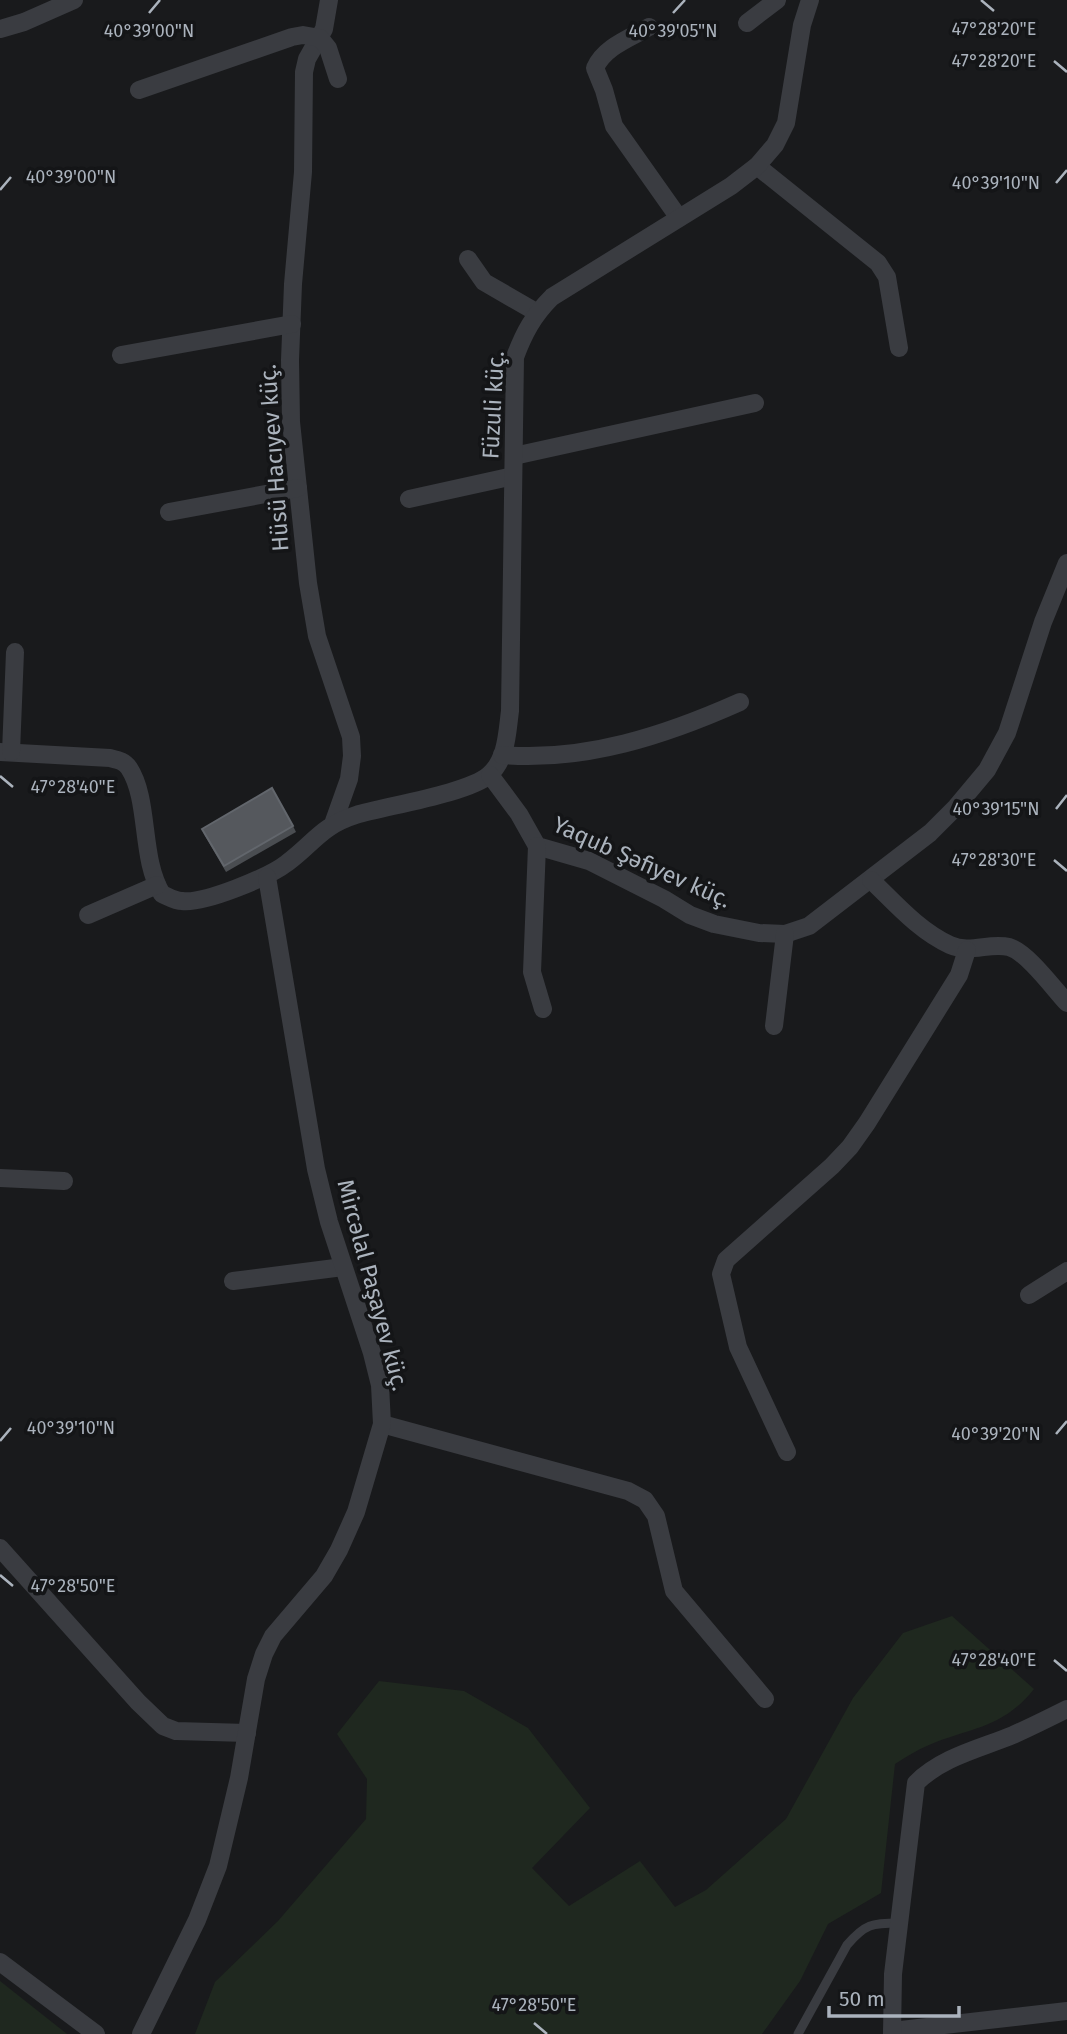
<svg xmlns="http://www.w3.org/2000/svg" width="1067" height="2034" font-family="'Fira Sans',sans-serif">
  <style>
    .green { fill: #1f281f }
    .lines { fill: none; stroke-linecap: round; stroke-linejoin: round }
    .service { stroke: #3a3c41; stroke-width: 9 }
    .minor { stroke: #3a3c41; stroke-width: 18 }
    .wall { fill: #4a4d51 }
    .building { fill: #55585d; stroke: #62666c; stroke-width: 2 }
    .ticks { fill: none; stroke: #abb3bd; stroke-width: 2.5 }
    .labels { text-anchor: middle; stroke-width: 7; stroke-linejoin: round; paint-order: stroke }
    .street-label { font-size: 23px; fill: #abb3bd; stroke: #141517 }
    .ticks-label { font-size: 18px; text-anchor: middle; fill: #abb3bd; stroke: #141517; stroke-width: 7; stroke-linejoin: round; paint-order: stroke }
  </style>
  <rect width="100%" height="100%" fill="#191a1c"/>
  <g class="green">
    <path d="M952,1616L1034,1689C1002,1729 972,1727 929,1745C917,1750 906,1757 895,1764L881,1893L828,1924L800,1981L762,2034H195L215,1982L278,1921L366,1819L367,1779L337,1734L379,1681L464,1691L528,1728L590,1808L532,1868L569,1906L640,1861L675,1907L706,1890L786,1819L853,1698L903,1633Z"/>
    <path d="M0,1981L67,2034H0Z"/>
  </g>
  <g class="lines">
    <path class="service" d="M798,2034L847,1945C865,1924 872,1923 899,1923"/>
    <g class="minor">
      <path d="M329,0L324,29L307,59L304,72L303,172L293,284L290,360L291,422L308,583L317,636L351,737L352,756L349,779L333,824"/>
      <path d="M747,23L777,0"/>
      <path d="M649,27C630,38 604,47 595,68L604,90L614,126L679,218"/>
      <path d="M0,29L24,22L74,0"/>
      <path d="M139,90L292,37L303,35L320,38L328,48L338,79"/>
      <path d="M757,166L878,263L887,277L899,348"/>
      <path d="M468,259L484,282L536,312"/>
      <path d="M121,355L292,324"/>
      <path d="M514,456L755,403"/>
      <path d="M409,499L513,476"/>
      <path d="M169,512L298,488"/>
      <path d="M0,752L110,758C118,760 124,761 129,768C150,800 140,859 162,894C169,897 175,901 182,901C204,904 269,877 287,863C314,843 321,826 356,815C386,806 469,793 489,775C507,759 507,733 510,711L515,357C524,333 533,316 552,297L731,186L757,166L775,145L786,123L802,25L810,0"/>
      <path d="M11,752L15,652"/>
      <path d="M502,755C585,762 666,735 740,702"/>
      <path d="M490,775L519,814L537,846L589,861L664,899L690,915L714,924L759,933L785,934L809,926L930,833L956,807L987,770L1007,733L1043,622L1067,563"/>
      <path d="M537,846L532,972L543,1009"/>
      <path d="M871,880C895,903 919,931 950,945C970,954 990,942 1009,947C1027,952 1054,989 1067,1003"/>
      <path d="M88,915L157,885"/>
      <path d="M774,1026L785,934"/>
      <path d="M0,1178L64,1181"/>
      <path d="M233,1281L343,1267"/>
      <path d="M1029,1295L1067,1271"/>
      <path d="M382,1424L628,1491L645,1500L656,1516L674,1591L765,1699"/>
      <path d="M787,1452L738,1347L721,1274L726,1260L832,1166L850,1147L867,1123L959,975L967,950"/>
      <path d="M0,1548L138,1702L163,1726L176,1731L247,1733"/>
      <path d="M0,1962L96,2034"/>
      <path d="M892,2031L1067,2011"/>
      <path d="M141,2034L197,1920L218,1866L239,1778L256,1679L264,1654L273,1636L324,1576L339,1550L356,1512L382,1424L380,1385L372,1353L329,1222L316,1169L267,877"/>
      <path d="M892,2034L893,1974L916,1783C942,1757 979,1749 1013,1735C1031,1727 1049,1718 1067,1709"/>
    </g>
  </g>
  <path class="wall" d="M293,826L296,832L226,872L204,834L202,829Z"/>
  <path class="building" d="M272,788L293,826L224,866L202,829Z"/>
  <path class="ticks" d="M981,0L994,11M149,13L160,0M673,13L685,0M1054,61L1067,72M1056,183L1067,170M0,190L11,177M0,776L13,787M1056,809L1067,795M1054,860L1067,871M1056,1434L1067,1421M0,1441L11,1428M0,1575L13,1586M1054,1660L1067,1671M534,2023L547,2034"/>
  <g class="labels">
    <g class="street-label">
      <text transform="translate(493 405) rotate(-87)" y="8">Füzuli küç.</text>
      <text transform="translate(274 458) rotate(-94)" y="8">Hüsü Hacıyev küç.</text>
      <text transform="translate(642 862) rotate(24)" y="8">Yaqub Şəfiyev küç.</text>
      <text transform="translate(373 1285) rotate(75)" y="8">Mircəlal Paşayev küç.</text>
    </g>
  </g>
  <g class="ticks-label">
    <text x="994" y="35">47°28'20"E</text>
    <text x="149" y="37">40°39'00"N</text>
    <text x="673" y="37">40°39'05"N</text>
    <text x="994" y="67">47°28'20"E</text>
    <text x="71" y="183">40°39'00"N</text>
    <text x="996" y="189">40°39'10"N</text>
    <text x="73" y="793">47°28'40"E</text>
    <text x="996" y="815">40°39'15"N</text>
    <text x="994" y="866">47°28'30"E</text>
    <text x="71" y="1434">40°39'10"N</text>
    <text x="996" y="1440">40°39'20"N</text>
    <text x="73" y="1592">47°28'50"E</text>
    <text x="994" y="1666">47°28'40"E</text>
    <text x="534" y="2011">47°28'50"E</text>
  </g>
  <path d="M829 2006v10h130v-10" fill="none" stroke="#abb3bd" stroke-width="3.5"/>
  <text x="839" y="2006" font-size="21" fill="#abb3bd" stroke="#141517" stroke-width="5" paint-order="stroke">50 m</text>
</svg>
